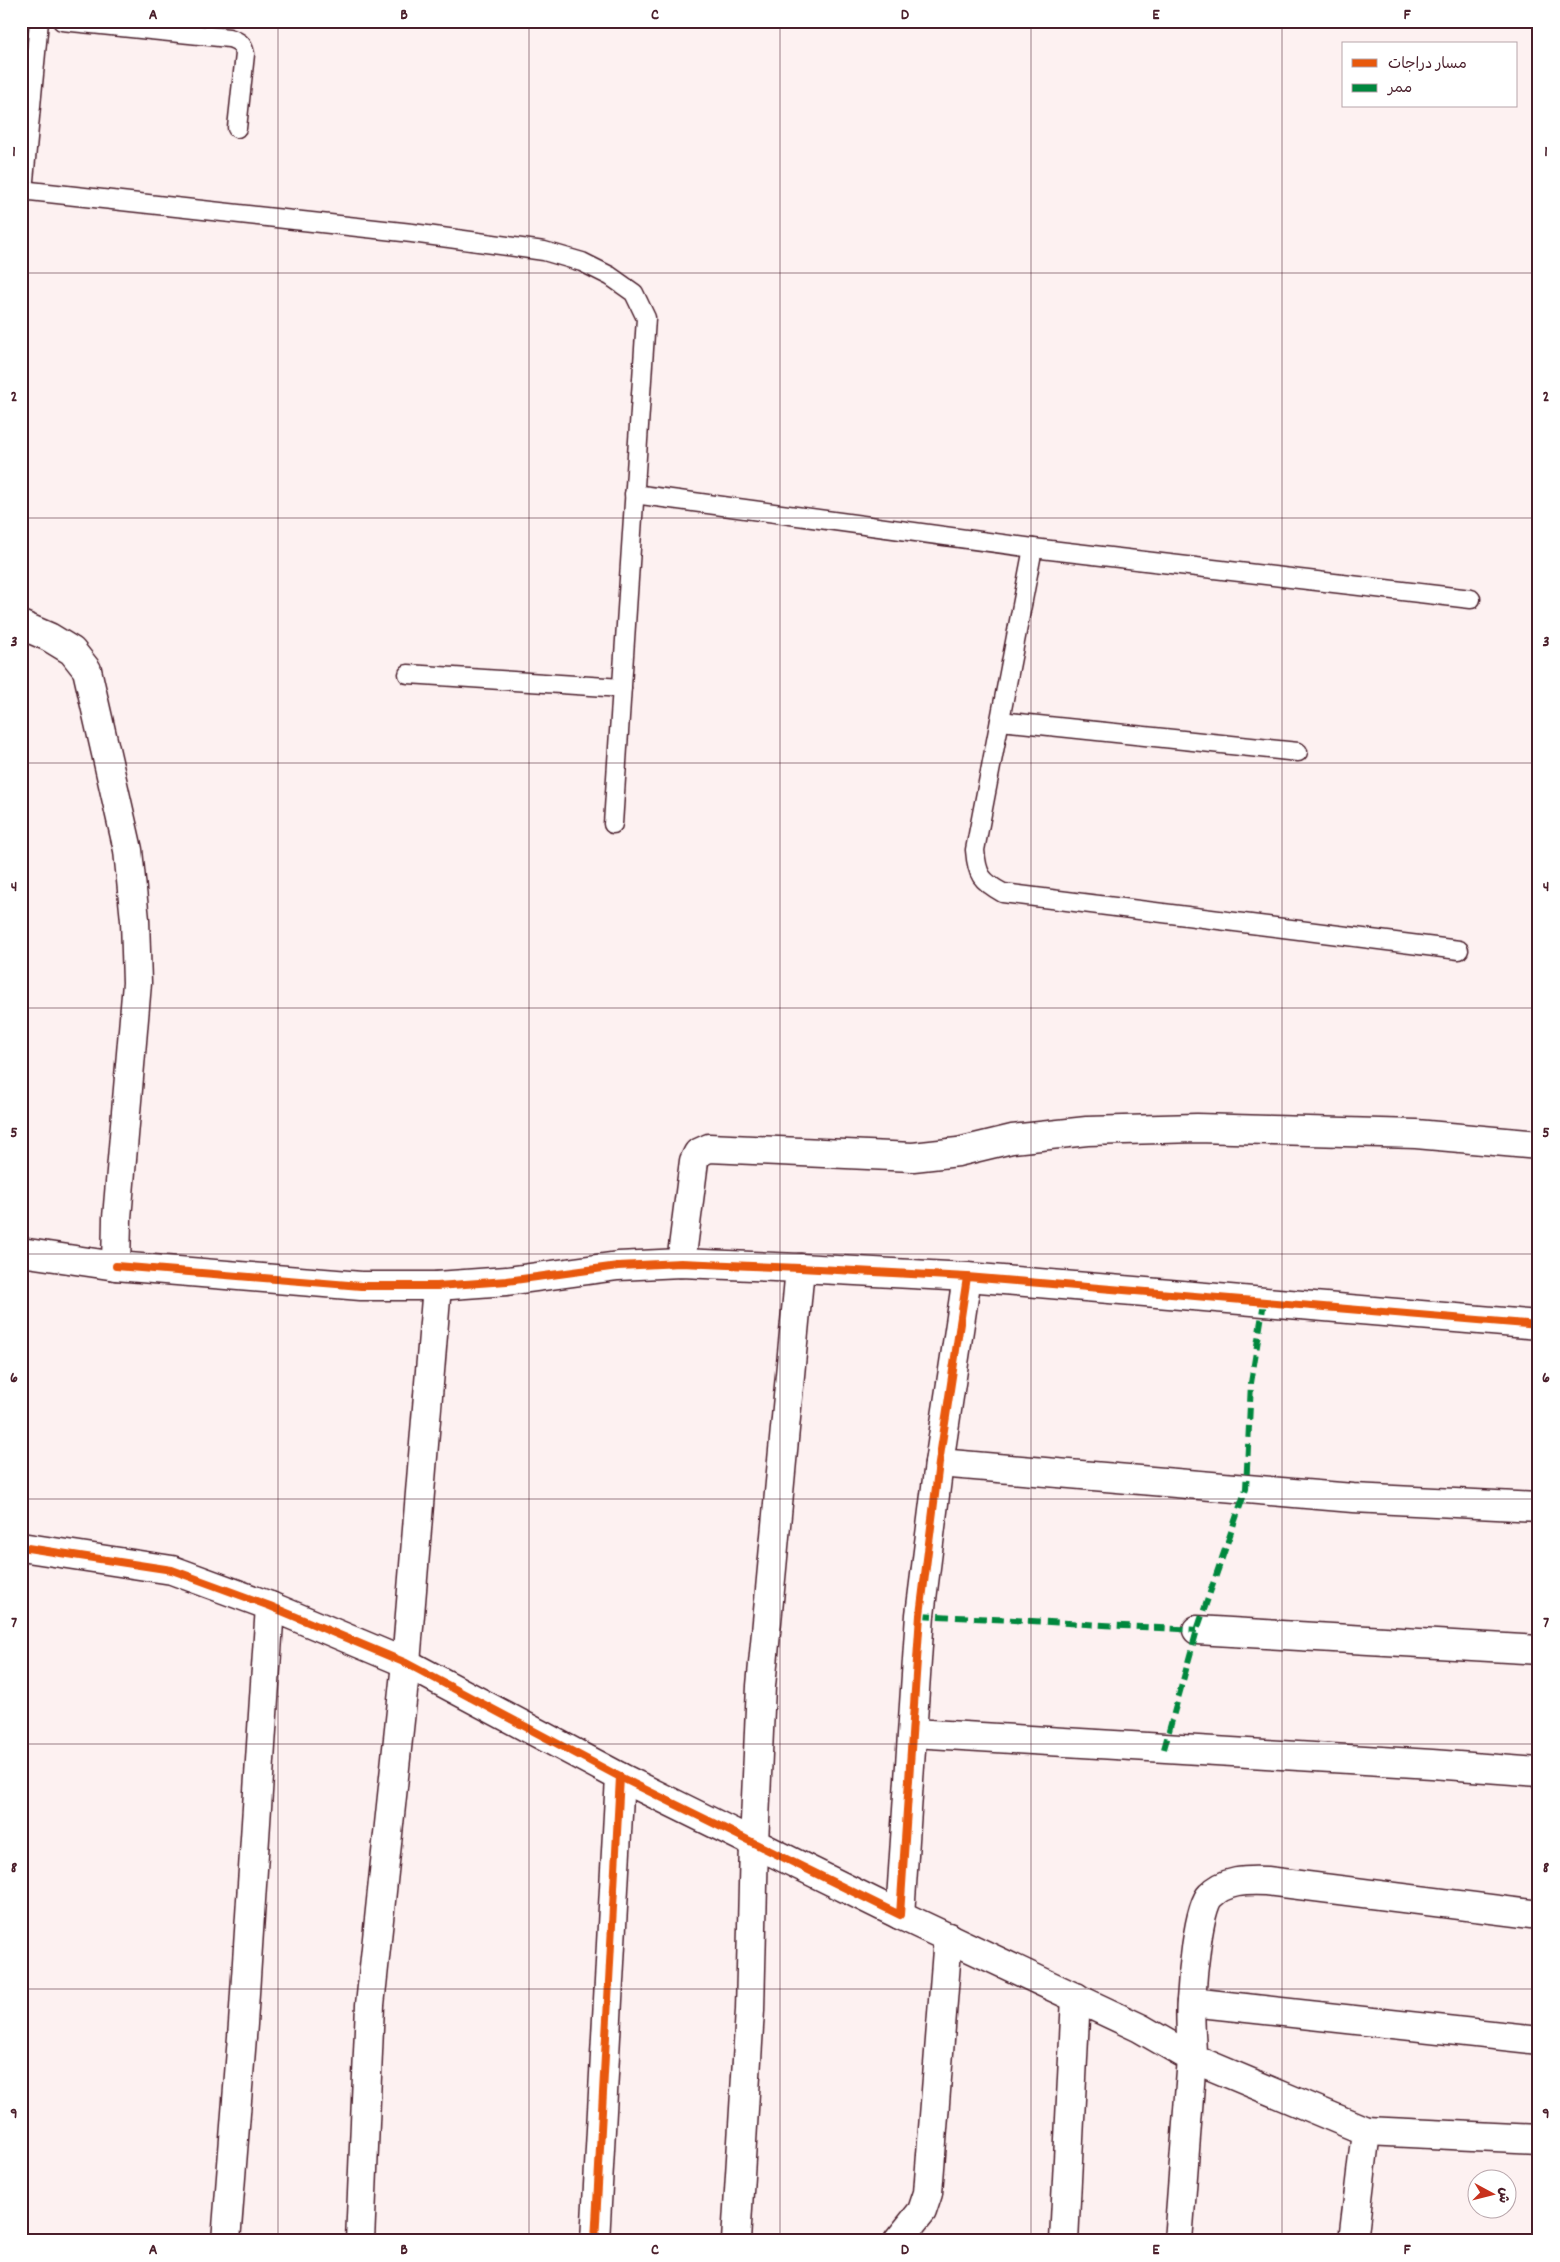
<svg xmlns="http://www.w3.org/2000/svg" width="1560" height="2262" font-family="Dekko,'Playpen Sans Arabic',sans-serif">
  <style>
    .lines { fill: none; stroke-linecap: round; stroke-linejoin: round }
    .service-casing { stroke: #4a1f2b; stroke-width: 21 }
    .minor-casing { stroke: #4a1f2b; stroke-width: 31 }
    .service { stroke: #fff; stroke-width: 18 }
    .minor { stroke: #fff; stroke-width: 28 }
    .quiet { stroke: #00873e; stroke-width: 6; stroke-dasharray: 12 6; stroke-linecap: butt }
    .cycleway-casing { stroke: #fff; stroke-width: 11 }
    .cycleway { stroke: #e8590c; stroke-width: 8 }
    .grid { fill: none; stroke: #4a1f2b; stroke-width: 1; stroke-opacity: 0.55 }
    .neatline { fill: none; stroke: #4a1f2b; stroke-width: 2 }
    .grid-label { font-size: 16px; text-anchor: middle; font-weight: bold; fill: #4a1f2b }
  </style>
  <rect width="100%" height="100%" fill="#fdf1f1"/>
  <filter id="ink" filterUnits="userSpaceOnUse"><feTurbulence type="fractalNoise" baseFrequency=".02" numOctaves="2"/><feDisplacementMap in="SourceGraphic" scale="10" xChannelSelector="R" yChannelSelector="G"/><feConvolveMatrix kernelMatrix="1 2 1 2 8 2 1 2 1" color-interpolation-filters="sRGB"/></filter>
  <g filter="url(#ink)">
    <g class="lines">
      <g class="service-casing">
        <g id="service">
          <path d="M62,21L229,38C239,41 243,44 245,54L237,128"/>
          <path d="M21,190L412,233L544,251L582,262L610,276L634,293L646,318L613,824"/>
          <path d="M23,191L39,21"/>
          <path d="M634,494L1033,548L1471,599"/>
          <path d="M1033,548L975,850C977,875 981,881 1003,893L1459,950"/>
          <path d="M408,674L622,688"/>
          <path d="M1000,721L1298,752"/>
        </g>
      </g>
      <g class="minor-casing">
        <g id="minor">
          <path d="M21,625L49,637L72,651L87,670L128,850L135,920L137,983L117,1218L116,1266L21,1252"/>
          <path d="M681,1263L694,1161L698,1153L709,1148L913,1157L958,1152L1012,1139L1087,1131L1197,1128L1416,1134L1539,1145"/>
          <path d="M116,1266L361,1286H437L507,1281L618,1266L681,1263L800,1268L967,1277L1539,1325"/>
          <path d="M939,1463L1353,1498L1539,1507"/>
          <path d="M21,1547L172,1570L270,1606L406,1663L620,1777L595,2241"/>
          <path d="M1197,1630L1539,1650"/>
          <path d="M913,1733L1432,1764L1539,1772"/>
          <path d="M620,1777L900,1915L920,1615L939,1463L967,1277"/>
          <path d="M900,1915L1140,2028L1192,2058L1178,2241"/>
          <path d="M1191,2002L1539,2040"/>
          <path d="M1366,2131L1539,2139"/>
          <path d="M226,2241L243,2024L270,1606"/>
          <path d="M360,2241L370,2005L406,1663L437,1286"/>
          <path d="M736,2241L750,2010L754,1843L761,1686L800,1268"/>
          <path d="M898,2241L922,2211L928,2193L948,1937"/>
          <path d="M1064,2241L1076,1997"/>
          <path d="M1353,2241L1366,2131L1192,2058C1192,2039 1189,2019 1191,2001C1192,1982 1198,1907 1210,1896C1225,1880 1247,1880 1267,1881L1539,1915"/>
        </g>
      </g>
      <use href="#service" class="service"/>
      <use href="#minor" class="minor"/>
      <g class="quiet">
        <path d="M920,1615L1197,1630"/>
        <path d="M1164,1749L1197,1630L1246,1489L1251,1383L1264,1302"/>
      </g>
      <g class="cycleway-casing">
        <g id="cycleway">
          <path d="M116,1266L361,1286H437L507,1281L618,1266L681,1263L800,1268L967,1277L1539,1325"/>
          <path d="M21,1547L172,1570L270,1606L406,1663L620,1777L595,2241"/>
          <path d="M620,1777L900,1915L920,1615L939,1463L967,1277"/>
        </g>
      </g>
      <use href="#cycleway" class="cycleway"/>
    </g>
  </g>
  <path class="grid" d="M278,21V2241M529,21V2241M780,21V2241M1031,21V2241M1282,21V2241M21,273H1539M21,518H1539M21,763H1539M21,1008H1539M21,1254H1539M21,1499H1539M21,1744H1539M21,1989H1539"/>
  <rect width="1560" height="2262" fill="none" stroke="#fff" stroke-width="55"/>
  <rect x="1342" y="42" width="175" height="65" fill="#ffffff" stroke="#b7a5aa"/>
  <rect x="1352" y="59" width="25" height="8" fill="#e8590c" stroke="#b7a5aa"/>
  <text x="1388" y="68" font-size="15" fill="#4a1f2b">مسار دراجات</text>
  <rect x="1352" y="84" width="25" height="8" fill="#00873e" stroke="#b7a5aa"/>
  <text x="1388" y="92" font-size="15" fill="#4a1f2b">ممر</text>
  <g transform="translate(1492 2194) rotate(97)"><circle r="24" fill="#ffffff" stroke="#b7a5aa"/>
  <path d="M0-4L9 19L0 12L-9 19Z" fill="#c8321e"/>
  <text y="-8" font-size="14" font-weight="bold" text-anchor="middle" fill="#4a1f2b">ش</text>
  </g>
  <rect x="28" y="28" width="1504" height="2206" class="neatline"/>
  <g class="grid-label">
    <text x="153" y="19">A</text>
    <text x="404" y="19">B</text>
    <text x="655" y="19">C</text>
    <text x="905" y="19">D</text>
    <text x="1156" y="19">E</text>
    <text x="1407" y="19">F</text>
    <text x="14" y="156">1</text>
    <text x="1546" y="156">1</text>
    <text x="14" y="401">2</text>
    <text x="1546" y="401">2</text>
    <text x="14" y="646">3</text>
    <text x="1546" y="646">3</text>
    <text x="14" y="891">4</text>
    <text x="1546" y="891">4</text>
    <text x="14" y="1137">5</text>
    <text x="1546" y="1137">5</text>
    <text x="14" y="1382">6</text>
    <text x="1546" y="1382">6</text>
    <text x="14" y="1627">7</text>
    <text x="1546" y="1627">7</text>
    <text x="14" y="1872">8</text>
    <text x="1546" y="1872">8</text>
    <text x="14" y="2118">9</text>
    <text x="1546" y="2118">9</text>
    <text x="153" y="2254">A</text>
    <text x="404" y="2254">B</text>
    <text x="655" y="2254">C</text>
    <text x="905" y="2254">D</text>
    <text x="1156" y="2254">E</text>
    <text x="1407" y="2254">F</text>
  </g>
</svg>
